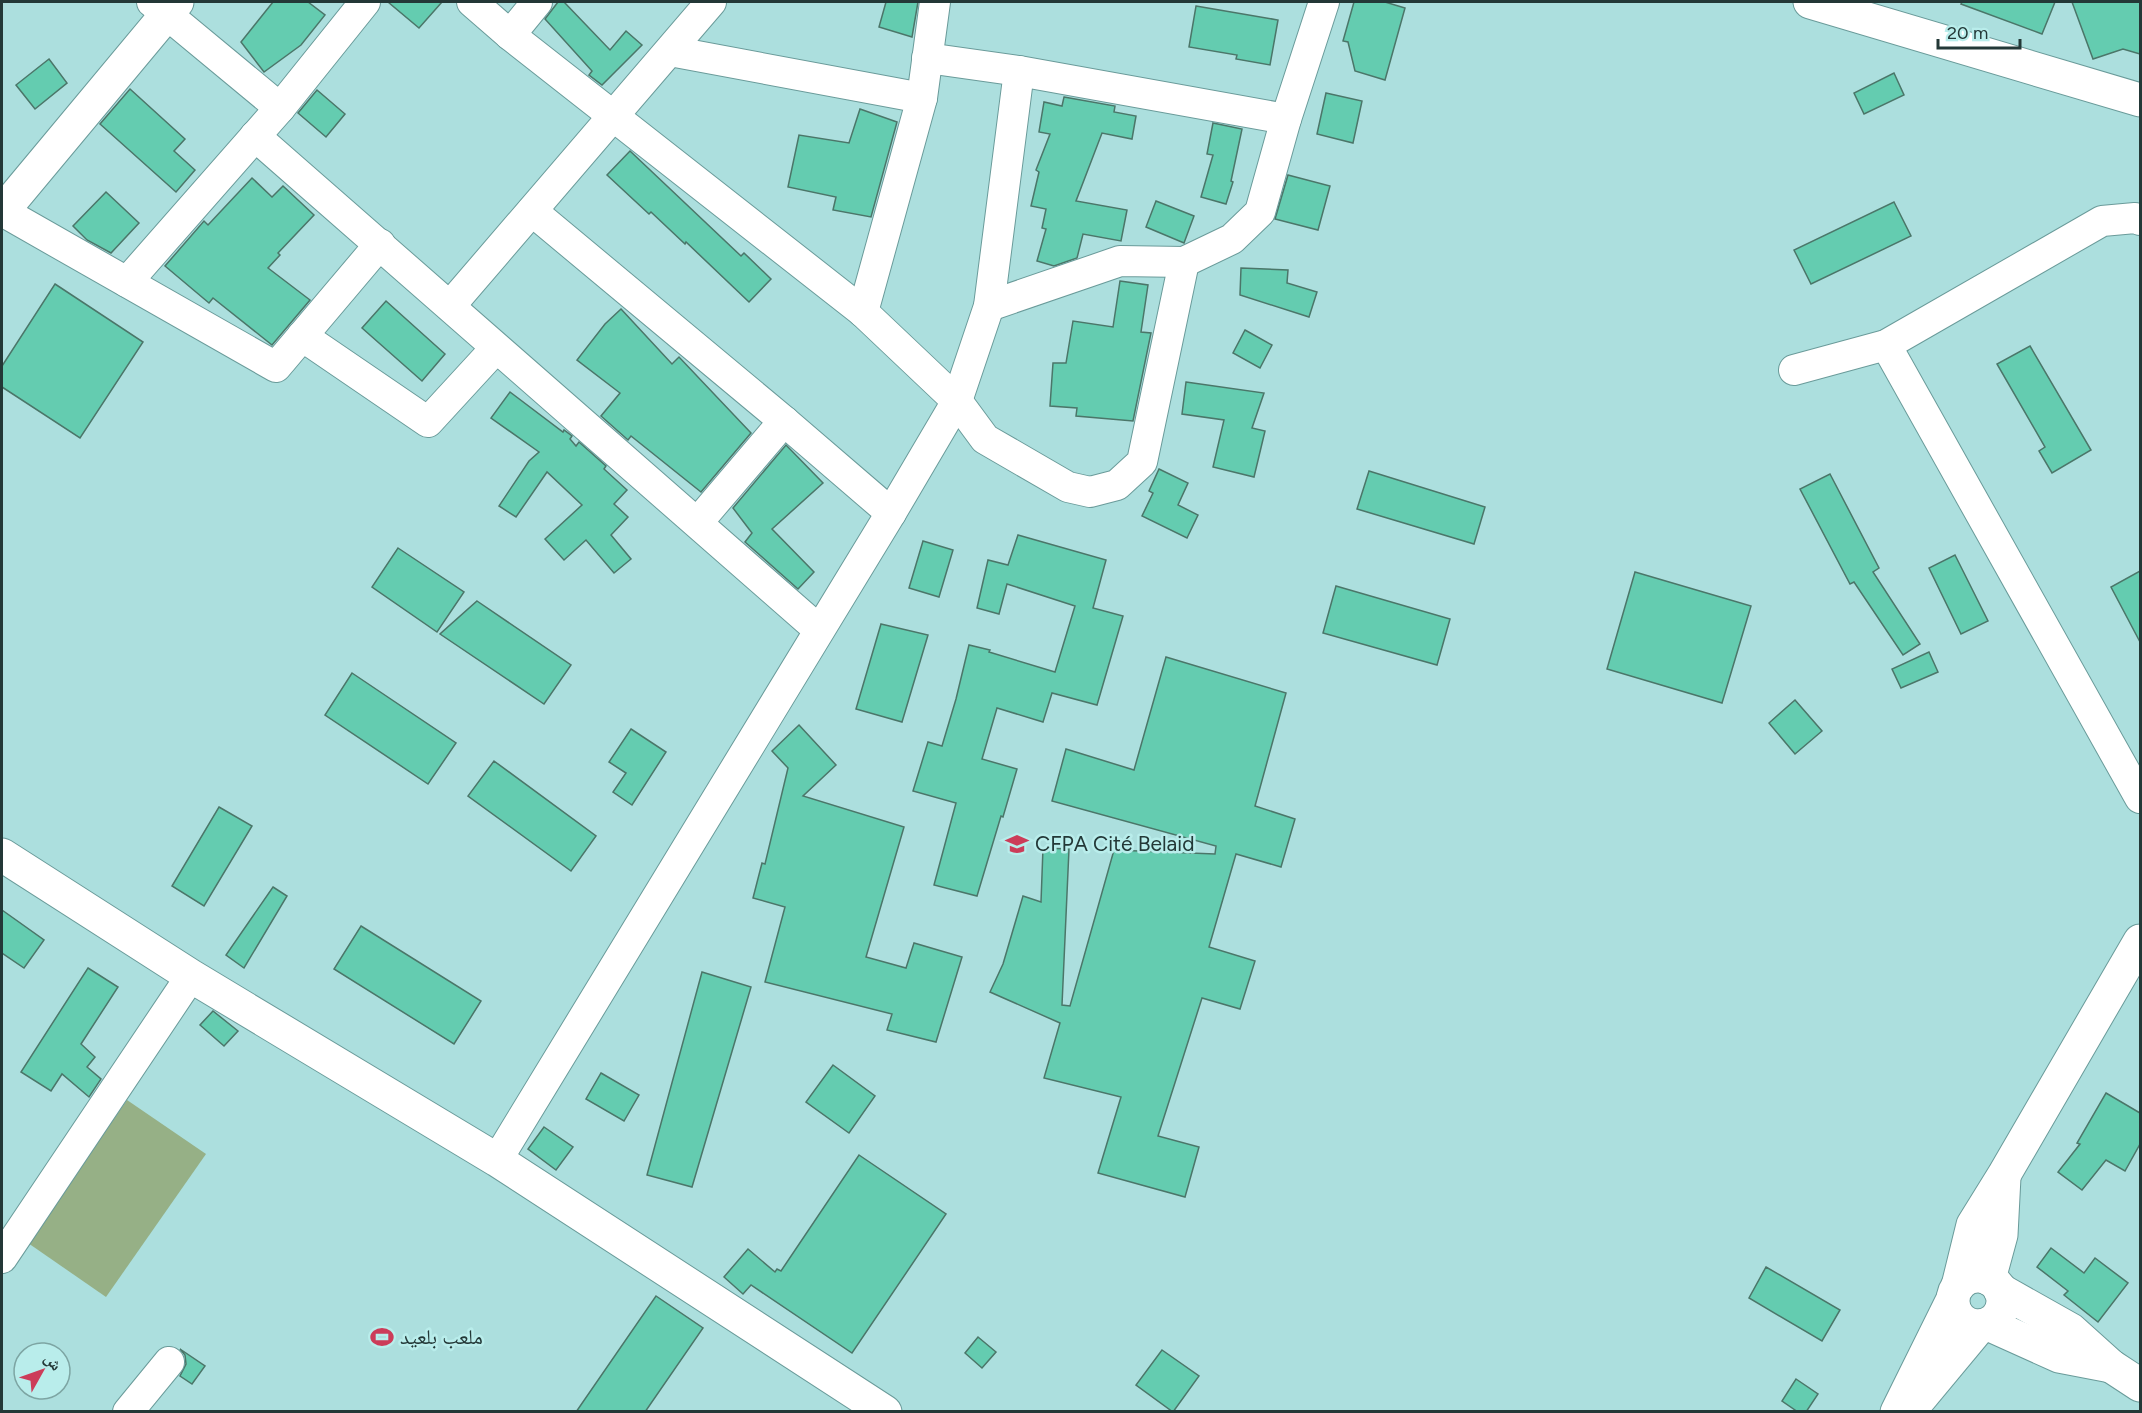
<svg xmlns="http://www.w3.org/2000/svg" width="2142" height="1413" font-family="Figtree,'Noto Naskh Arabic',sans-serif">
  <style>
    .green { fill: #96b086 }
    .building { fill: #64ccb0; stroke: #4b7669; stroke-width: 1.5 }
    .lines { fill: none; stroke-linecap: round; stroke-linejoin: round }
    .street-casing { stroke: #6a9b9a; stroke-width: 32 }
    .secondary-casing { stroke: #6a9b9a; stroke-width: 35 }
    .street { stroke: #fff; stroke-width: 30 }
    .secondary { stroke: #fff; stroke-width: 33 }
    .labels { text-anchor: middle; stroke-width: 5; stroke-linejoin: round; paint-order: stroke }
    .poi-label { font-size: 21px; fill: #233837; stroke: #b9edeb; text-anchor: start }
  </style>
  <rect width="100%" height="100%" fill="#acdfde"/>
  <path class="green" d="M127,1100L206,1154L106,1297L28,1243Z"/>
  <g class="building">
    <path d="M273,2H308L325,15L301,45L264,72L241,42Z"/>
    <path d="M388,2H442L419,28Z"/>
    <path d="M558,2H564L610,50L626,31L642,45L602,85L589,75L592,71L545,19Z"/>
    <path d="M886,2H918L912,37L879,27Z"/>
    <path d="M1354,2H1385L1405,8L1385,80L1355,71L1348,42L1343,41Z"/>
    <path d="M1962,2H2055L2042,34L1961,4Z"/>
    <path d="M2072,2H2140V54L2123,49L2093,59Z"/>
    <path d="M1196,6L1278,20L1270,65L1236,59L1237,55L1189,47Z"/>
    <path d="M49,59L67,83L35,109L16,85Z"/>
    <path d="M1894,73L1904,95L1864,114L1854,93Z"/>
    <path d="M130,89L185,139L174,151L195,170L176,192L100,124Z"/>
    <path d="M317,90L345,114L326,137L298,113Z"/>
    <path d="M1326,93L1362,101L1353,143L1317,134Z"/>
    <path d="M1064,97L1115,106L1114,112L1136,116L1132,139L1102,133L1076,201L1127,210L1121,241L1083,234L1077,258L1054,266L1037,261L1046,229L1042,228L1046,209L1031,206L1039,172L1036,170L1050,134L1039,132L1044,102L1062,106Z"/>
    <path d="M860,109L897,122L871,217L833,210L836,197L788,187L799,135L849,143Z"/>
    <path d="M1213,123L1242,129L1231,181L1233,182L1226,204L1201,197L1213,155L1207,154Z"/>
    <path d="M630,151L741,256L744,253L771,279L749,302L686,242L685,244L651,212L649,214L607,175Z"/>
    <path d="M1288,175L1330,186L1318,230L1275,219Z"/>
    <path d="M252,178L272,197L283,186L314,215L278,253L280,255L268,268L310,300L272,345L213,298L209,303L165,266L204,221L208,225Z"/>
    <path d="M106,192L139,223L111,253L87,240L73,226Z"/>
    <path d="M1156,201L1194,216L1184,243L1146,227Z"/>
    <path d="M1894,202L1911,236L1811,284L1794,250Z"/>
    <path d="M1241,268L1288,270L1287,283L1317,292L1309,317L1240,295Z"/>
    <path d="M1120,281L1148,285L1141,332L1151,333L1133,421L1076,416L1077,408L1050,406L1053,363H1066L1073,321L1113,327Z"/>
    <path d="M55,284L143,342L80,438L2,387V366Z"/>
    <path d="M386,301L445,354L422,381L362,328Z"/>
    <path d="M621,309L672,364L679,357L751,433L701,492L631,436L628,440L601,416L620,393L577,360L605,324Z"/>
    <path d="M1245,330L1272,345L1260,368L1233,353Z"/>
    <path d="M2030,346L2091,450L2052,473L2039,451L2045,447L1997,364Z"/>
    <path d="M1186,382L1264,393L1252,428L1265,431L1254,477L1213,467L1224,420L1182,414Z"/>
    <path d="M510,392L563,432L564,430L572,436L570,439L576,446L579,442L606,466L604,469L627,490L614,504L628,517L611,535L631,559L614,573L586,540L564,560L545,539L582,505L547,472L516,517L499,506L529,461L539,452L491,418Z"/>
    <path d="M786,445L823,483L772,529L814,572L798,589L745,542L752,533L733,508Z"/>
    <path d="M1159,469L1188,483L1178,505L1198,515L1187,538L1142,516L1153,493L1149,491Z"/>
    <path d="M1369,471L1485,507L1474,544L1357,509Z"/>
    <path d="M1830,474L1879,568L1873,572L1920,644L1903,655L1854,582L1850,584L1800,489Z"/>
    <path d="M1018,535L1106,560L1093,608L1123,616L1097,705L1052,693L1043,722L997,708L982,759L1017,769L1003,817L1001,816L977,896L934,885L956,803L913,791L928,742L942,746L956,699L969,645L990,650L989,652L1055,672L1075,606L1007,584L999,614L977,608L988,560L1008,565Z"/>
    <path d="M923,541L953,550L939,597L909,588Z"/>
    <path d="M398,548L464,592L437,632L372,587Z"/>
    <path d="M1955,555L1988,621L1961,634L1929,568Z"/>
    <path d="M2140,571V642L2111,587Z"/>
    <path d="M1635,572L1751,606L1722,703L1607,669Z"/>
    <path d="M1336,586L1450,619L1437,665L1323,633Z"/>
    <path d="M477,601L571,665L544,704L440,634Z"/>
    <path d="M881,624L928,635L902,722L856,709Z"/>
    <path d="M1929,652L1938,672L1901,688L1892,669Z"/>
    <path d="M1166,657L1286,693L1255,806L1295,819L1281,867L1236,854L1209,947L1255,961L1240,1009L1202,998L1158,1136L1199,1147L1185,1197L1098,1173L1121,1097L1044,1078L1060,1023L990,992L1003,964L1023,896L1041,902L1043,848L1069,849L1062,1005L1070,1006L1114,850L1215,854L1216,846L1052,801L1066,749L1134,770Z"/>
    <path d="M352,673L456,743L428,784L325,715Z"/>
    <path d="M1795,700L1822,731L1795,754L1769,723Z"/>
    <path d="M799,725L836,765L803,796L904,827L866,957L906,968L914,943L962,957L936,1042L887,1030L892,1014L765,982L785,907L753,898L762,863L765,864L788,768L772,751Z"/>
    <path d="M631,729L666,752L632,805L613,792L626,773L609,762Z"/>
    <path d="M494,761L596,836L571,871L468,796Z"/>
    <path d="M219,807L252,826L204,906L172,886Z"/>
    <path d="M273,887L287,896L244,968L226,955Z"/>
    <path d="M2,910L44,940L24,968L2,953Z"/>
    <path d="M361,926L481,1001L454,1044L334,969Z"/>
    <path d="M88,968L118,987L81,1044L95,1057L87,1067L101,1079L89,1097L62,1074L51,1091L21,1072Z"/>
    <path d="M702,972L751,987L692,1187L647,1175Z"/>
    <path d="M213,1011L238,1031L224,1046L200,1025Z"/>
    <path d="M833,1065L875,1096L849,1133L806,1102Z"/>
    <path d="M601,1073L639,1095L624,1121L586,1099Z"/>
    <path d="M2106,1093L2140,1113V1144L2125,1171L2106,1160L2082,1190L2058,1172L2080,1144L2077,1143Z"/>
    <path d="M544,1127L573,1147L556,1170L528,1149Z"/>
    <path d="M859,1155L946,1214L852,1353L751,1285L743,1294L724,1277L748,1249L775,1272L777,1269L781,1271Z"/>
    <path d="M2051,1248L2084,1273L2095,1258L2128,1283L2098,1322L2064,1295L2068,1291L2037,1267Z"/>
    <path d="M1766,1267L1840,1310L1822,1341L1749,1298Z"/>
    <path d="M656,1296L703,1328L645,1412H576Z"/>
    <path d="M978,1337L996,1352L982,1368L965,1353Z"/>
    <path d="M180,1349L205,1366L192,1384L180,1376L186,1364L185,1355Z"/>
    <path d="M1162,1350L1199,1376L1173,1412L1136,1385Z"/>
    <path d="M1796,1379L1818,1394L1806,1412H1798L1782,1401Z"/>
  </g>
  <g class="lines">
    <g class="street-casing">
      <g id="street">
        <path d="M152,2L280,108"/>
        <path d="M472,2L510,35L863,312L957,401L985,439L1068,487L1090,492L1117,485L1142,462L1184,262"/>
        <path d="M510,35L537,2"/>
        <path d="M670,51L922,98"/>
        <path d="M927,58L1019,71L1286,119"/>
        <path d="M255,136L819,630"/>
        <path d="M2,211L276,367L380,244"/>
        <path d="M532,211L784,421L891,513"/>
        <path d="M127,282L280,108L365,2"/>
        <path d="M450,306L711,2"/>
        <path d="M989,306L1120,261L1184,262L1232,239L1260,212L1286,119L1324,2"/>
        <path d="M863,312L922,98L935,2"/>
        <path d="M302,336L428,422L496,348"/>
        <path d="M1886,345L2140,798"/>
        <path d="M1794,370L1886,345L2102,221L2135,218L2140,220"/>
        <path d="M698,522L784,421"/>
        <path d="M497,1160L891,513L957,401L989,306L1019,71"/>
        <path d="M2,1258L191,976"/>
        <path d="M128,1412L169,1362"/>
      </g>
    </g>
    <g class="secondary-casing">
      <g id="secondary">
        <path d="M1810,2L2140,100"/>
        <path d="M2,212L177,2"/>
        <path d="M2,855L191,976L497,1160L885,1412"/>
        <circle cx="1978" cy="1301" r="25"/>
        <path d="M1989,1279L2001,1235L2004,1177"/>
        <path d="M1958,1286L1973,1225L2004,1175L2140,941"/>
        <path d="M2000,1290L2071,1330L2111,1366L2140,1385"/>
        <path d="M1988,1324L2059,1356L2111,1366"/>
        <path d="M1916,1403L1980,1326"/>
        <path d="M1897,1412L1952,1301"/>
      </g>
    </g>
    <use href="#street" class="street"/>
    <use href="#secondary" class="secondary"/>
  </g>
  <defs>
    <g id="university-bare" transform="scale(1.8)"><path d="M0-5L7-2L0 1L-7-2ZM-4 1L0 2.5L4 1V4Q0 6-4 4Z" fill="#cc3c59" stroke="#b9edeb" stroke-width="2.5" paint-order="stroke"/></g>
    <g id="stadium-bare" transform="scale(1.8)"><path d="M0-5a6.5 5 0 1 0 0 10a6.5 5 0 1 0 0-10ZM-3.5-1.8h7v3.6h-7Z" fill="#cc3c59" stroke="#b9edeb" stroke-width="2.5" paint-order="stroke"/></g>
  </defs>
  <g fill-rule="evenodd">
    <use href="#university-bare" x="1017" y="844"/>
    <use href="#stadium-bare" x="382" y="1337"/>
  </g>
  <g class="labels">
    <g class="poi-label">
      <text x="1035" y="851">CFPA Cité Belaid</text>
      <text x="400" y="1344">ملعب بلعيد</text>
    </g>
  </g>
  <rect width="2142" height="1413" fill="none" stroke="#233837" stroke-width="6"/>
  <g transform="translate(42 1371) rotate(50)"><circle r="28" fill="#b9edeb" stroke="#7da5a3" stroke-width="1.5"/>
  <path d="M0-4.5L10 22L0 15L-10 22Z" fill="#cc3c59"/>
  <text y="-9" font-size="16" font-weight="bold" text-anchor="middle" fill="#233837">ش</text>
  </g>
  <path d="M1938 39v9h82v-9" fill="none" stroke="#233837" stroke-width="3"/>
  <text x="1947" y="39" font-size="18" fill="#233837" stroke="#b9edeb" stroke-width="4.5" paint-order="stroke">20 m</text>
</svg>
